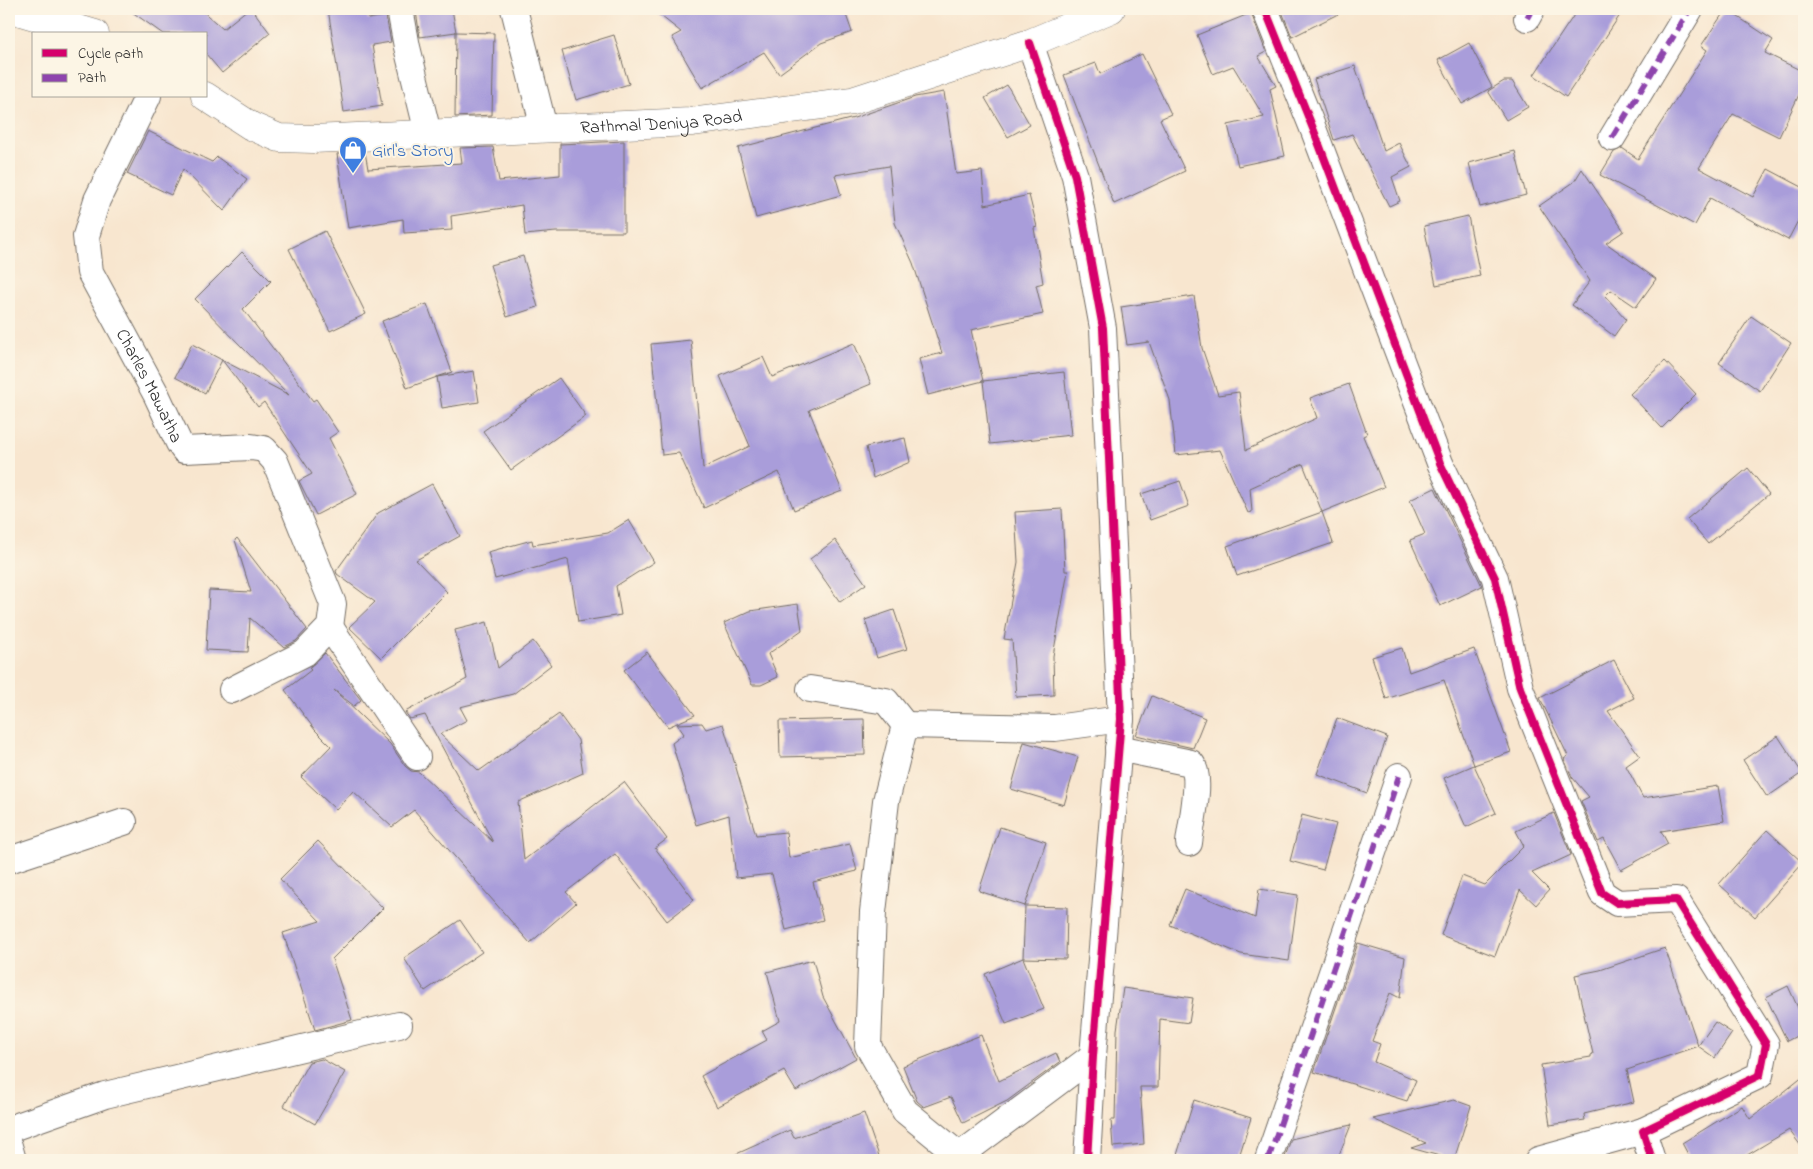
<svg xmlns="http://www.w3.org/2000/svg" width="1813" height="1169" font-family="'Indie Flower',sans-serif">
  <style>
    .building { fill: #a99dda }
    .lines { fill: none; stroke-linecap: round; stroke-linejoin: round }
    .minor-casing { stroke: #736c64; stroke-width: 28 }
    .tertiary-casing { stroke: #736c64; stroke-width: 29 }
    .minor { stroke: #fff; stroke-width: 26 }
    .tertiary { stroke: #fff; stroke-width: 28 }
    .quiet { stroke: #8e44ad; stroke-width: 6; stroke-dasharray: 12 6; stroke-linecap: butt }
    .cycleway-casing { stroke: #fcf5e5; stroke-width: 11 }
    .cycleway { stroke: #d6006c; stroke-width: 8 }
    .labels { text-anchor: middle; stroke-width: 4; stroke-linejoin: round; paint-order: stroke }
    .street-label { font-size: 18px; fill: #2b2b2b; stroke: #fcf5e5 }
    .shop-label { font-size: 18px; fill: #366cbe; stroke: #fcf5e5; text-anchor: start }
  </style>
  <rect width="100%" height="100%" fill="#fcf5e5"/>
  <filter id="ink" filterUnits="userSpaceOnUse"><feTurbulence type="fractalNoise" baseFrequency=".02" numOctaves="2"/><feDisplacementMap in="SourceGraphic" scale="10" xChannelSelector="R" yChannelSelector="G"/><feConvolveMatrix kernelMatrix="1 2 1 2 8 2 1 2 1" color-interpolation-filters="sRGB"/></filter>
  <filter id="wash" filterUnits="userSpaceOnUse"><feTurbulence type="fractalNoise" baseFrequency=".0096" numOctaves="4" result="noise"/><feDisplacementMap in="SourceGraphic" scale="20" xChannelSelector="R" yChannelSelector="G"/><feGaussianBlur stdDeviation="1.12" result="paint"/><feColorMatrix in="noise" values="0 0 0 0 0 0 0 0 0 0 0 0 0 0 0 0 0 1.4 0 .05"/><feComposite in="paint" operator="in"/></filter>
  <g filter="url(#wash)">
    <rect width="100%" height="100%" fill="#f8e6cf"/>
    <g id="blocks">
      <g class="building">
        <path d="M128,9H200L223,29L248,9H252L270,33L222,73L206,54V34H163Z"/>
        <path d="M328,9H366L368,19L386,16L391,42L372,45L382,106L344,112Z"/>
        <path d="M433,9H452L456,32L420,37L416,11Z"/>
        <path d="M652,9H844L852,32L821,43L779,74L764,52L702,88L672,37L681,32Z"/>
        <path d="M1281,9H1348L1292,37Z"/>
        <path d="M1578,9H1624L1566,97L1534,75Z"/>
        <path d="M1726,9L1773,40L1765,53L1804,72V84L1779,137L1733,114L1699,168L1753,197L1768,169L1804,188V209L1788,240L1710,198L1695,225L1600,175L1614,152L1622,148L1638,159L1707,50L1701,46Z"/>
        <path d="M1251,13L1266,52L1258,56L1276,86L1270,89L1285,156L1238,166L1228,125L1264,117L1233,66L1213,74L1197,35Z"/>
        <path d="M456,32L494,33L492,115L455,117Z"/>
        <path d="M614,35L629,84L576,100L562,51Z"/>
        <path d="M1469,43L1492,87L1462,104L1438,60Z"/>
        <path d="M1142,54L1171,114L1160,119L1185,171L1114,204L1064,75L1096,63L1100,74Z"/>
        <path d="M1355,66L1384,151L1399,143L1411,167L1392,177L1400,201L1389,206L1352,134L1334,140L1314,79Z"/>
        <path d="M1504,81H1512L1528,107L1506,120L1488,91Z"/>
        <path d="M1007,85L1030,125L1008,137L985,98Z"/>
        <path d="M944,92L956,174L982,171L985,205L1029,195L1037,227L1034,228L1043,283L1036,285L1043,314L971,330L983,381L928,395L919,359L942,353L913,263L895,223L889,166L835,175L841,195L756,218L738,148L854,118L915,97Z"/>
        <path d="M148,131L212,162L217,157L247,179L224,211L183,169L171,195L127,174Z"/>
        <path d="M624,141V232H556L525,235L522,205L451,216L452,230L404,233L403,219L348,228L337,154L365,152L368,169L462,163L460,148L493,147L499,181L560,175V144Z"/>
        <path d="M1515,151L1526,195L1480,207L1469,163Z"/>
        <path d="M1582,169L1624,231L1606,243L1656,279L1636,307L1611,290L1605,296L1626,319L1614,336L1572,305L1590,281L1539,206L1574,182Z"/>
        <path d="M1468,216L1480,276L1436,285L1424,226Z"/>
        <path d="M325,231L366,314L330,331L289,249Z"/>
        <path d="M242,252L271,281L243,309L313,401L316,399L338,432L329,438L357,494L316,515L299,481L312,474L264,402L258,407L222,360L289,395L195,299Z"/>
        <path d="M523,256L538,307L507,317L490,265Z"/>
        <path d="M1194,296L1202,348L1218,395L1239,392L1246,450L1317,418L1310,398L1349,384L1367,434L1363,436L1384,487L1322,512L1303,464L1250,488L1252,512L1248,513L1220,450L1176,455L1170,400L1149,342L1127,345L1121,307Z"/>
        <path d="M427,304L452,372L437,377L474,371L479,402L442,408L437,377L407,388L382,321Z"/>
        <path d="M1751,316L1791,343L1760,391L1719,363Z"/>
        <path d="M691,340L703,468L750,446L720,376L763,357L772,377L854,343L871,384L809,410L842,491L794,510L779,472L704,508L679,453L662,455L651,344Z"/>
        <path d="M192,344L222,360L205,393L175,377Z"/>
        <path d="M1665,361L1696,394L1662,428L1630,394Z"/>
        <path d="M1064,372L1071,435L990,444L983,381Z"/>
        <path d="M559,378L586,416L511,470L483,431Z"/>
        <path d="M905,438L910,462L873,478L866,447Z"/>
        <path d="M1748,468L1769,494L1708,544L1687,519Z"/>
        <path d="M1180,481L1189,506L1150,520L1141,494Z"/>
        <path d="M432,484L460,536L416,560L447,592L381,658L349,627L375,602L337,574L336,571L378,513Z"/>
        <path d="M1435,488L1482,586L1440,606L1410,540L1425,534L1410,500Z"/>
        <path d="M1062,509L1065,571H1068L1053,656L1054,695L1016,697L1012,640L1004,639L1018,562L1015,512Z"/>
        <path d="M1322,512L1333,543L1237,576L1227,546Z"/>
        <path d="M629,520L654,562L616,586L621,615L578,622L568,559L495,579L488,552L532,540L533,545L608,533Z"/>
        <path d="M237,538L307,629L296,641L284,647L250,618L248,652L206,650L209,590L251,592L235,540Z"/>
        <path d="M835,540L866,584L840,602L810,559Z"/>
        <path d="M798,604L802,630L768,654L778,677L761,685H752L724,623L750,611Z"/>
        <path d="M894,610L907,649L877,658L865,620Z"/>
        <path d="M487,622L498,668L533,641L551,665L513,694L460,707L467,720L440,734L479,771L559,714L578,740L583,773L518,802L524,860L624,782L667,839L655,848L694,900L667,921L615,854L566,892L576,903L530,943L414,810L392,827L353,791L336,810L301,777L331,746L315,730L285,690L311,670L309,668L325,653L361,700L354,706L334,690L390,744L405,766L411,771L419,772L493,842L425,715L410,719L405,712L467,679L455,630Z"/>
        <path d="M1402,648L1409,672L1474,649L1511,752L1474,765L1444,680L1386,699L1372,657Z"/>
        <path d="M647,652L695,715L668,727L624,670Z"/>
        <path d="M1614,660L1634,698L1608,711L1640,756L1626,766L1643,798L1718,786L1724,821L1661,831L1668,844L1621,870L1604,839L1598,842L1581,801L1589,797L1572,777L1564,759L1568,756L1540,698Z"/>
        <path d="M1152,696L1205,718L1193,748L1136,735Z"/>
        <path d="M1337,718L1387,737L1367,793L1317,774Z"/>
        <path d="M864,719L865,755L780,757L779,721Z"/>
        <path d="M702,723L706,729L723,724L756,835L786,832L789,858L850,844L857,871L813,882L823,920L786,930L772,874L736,878L729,815L696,825L672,743L684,734L677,724Z"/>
        <path d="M1778,736L1802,773L1767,797L1743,760Z"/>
        <path d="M1024,742L1078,757L1064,805L1011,789Z"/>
        <path d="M1474,765L1496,813L1466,827L1444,778Z"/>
        <path d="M1554,813L1571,855L1532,873L1549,890L1536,905L1520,890L1495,956L1441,935L1462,876L1485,885L1524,846L1516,831Z"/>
        <path d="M1302,815L1336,824L1323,870L1290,861Z"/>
        <path d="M1000,827L1046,842L1025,906L979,891Z"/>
        <path d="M1767,830L1803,863L1755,917L1719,884Z"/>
        <path d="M318,841L383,908L332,959L352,1020L315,1030L283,933L320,921L280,879Z"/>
        <path d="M1185,889L1255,918L1259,889L1298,895L1289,961L1241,954L1170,925Z"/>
        <path d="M1025,906L1067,907L1066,959L1023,958Z"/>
        <path d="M460,920L482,952L425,991L404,958Z"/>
        <path d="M1358,943L1405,957L1400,998L1390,993L1372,1041L1380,1044L1374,1062L1416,1080L1407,1101L1314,1072Z"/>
        <path d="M1665,948L1698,1046L1627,1070L1634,1102L1584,1114L1585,1120L1550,1125L1541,1065L1591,1057V1055L1593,1054L1575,975L1600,970Z"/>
        <path d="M1023,958L1044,1009L1006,1024L985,974Z"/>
        <path d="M813,960L823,997L856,1058L796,1091L784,1071L717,1107L701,1076L767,1040L762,1031L780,1021L767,972Z"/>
        <path d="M1788,986L1804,1021V1032L1787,1041L1766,997Z"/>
        <path d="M1123,988L1193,998L1189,1023L1160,1019L1158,1087H1140L1144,1144L1113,1147L1111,1120H1115L1117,1030Z"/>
        <path d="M1715,1022L1732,1033L1715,1058L1698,1046Z"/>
        <path d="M981,1035L999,1081L1056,1053L1060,1062L1007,1101L963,1123L951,1097L924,1107L917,1101L903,1066Z"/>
        <path d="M322,1059L345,1072L315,1124L284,1106L309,1062Z"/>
        <path d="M1804,1076V1150L1789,1130L1739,1160H1691L1682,1143L1742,1106L1750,1119Z"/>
        <path d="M1194,1100L1251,1118L1238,1160H1192L1177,1155Z"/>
        <path d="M1454,1100L1471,1106L1454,1160L1411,1148L1426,1143L1373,1119Z"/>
        <path d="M864,1113L879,1156L866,1160H723L790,1130L794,1138Z"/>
        <path d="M1351,1125L1337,1160H1284L1291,1139Z"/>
      </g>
    </g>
  </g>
  <g filter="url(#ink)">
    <use href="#blocks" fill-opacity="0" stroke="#736c64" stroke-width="1"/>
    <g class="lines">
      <g class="minor-casing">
        <g id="minor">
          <path d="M400,9L407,47L428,133"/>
          <path d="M514,9L544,128"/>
          <path d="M1265,9L1314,131L1440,463L1495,578L1520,688L1602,893L1617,903L1676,900L1766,1044L1760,1075L1643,1131L1652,1160"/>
          <path d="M1527,18L1532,9"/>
          <path d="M1030,43L1075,176L1103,328L1121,719L1093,1056L1087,1160"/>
          <path id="s1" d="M148,96L97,200L86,236L90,272L156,394L179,443L184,450L251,447L264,449L275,461L333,604L330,627L305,653L232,690"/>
          <path d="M1612,138L1690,9"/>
          <path d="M330,627L417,757"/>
          <path d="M810,689L886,701L905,725"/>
          <path d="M1118,748L1191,763C1203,776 1191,824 1189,843"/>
          <path d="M9,860L124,822"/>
          <path d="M9,1129L105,1095L399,1025"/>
          <path d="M9,1146L13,1160"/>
          <path d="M959,1156L1093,1056"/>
          <path d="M965,1160L905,1111L868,1046L873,912L886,801L905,725L1055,728L1121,719"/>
          <path d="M1268,1160L1399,776"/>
          <path d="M1538,1160L1643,1131"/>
        </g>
      </g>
      <g class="tertiary-casing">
        <g id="tertiary">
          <path d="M11,9L95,34"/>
          <path id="s2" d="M205,96L251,126L279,138L313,139L691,122L852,101L1030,43L1111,9"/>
        </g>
      </g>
      <use href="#minor" class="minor"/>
      <use href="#tertiary" class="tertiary"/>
      <g class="quiet">
        <path d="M1527,18L1532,9"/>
        <path d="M1612,138L1690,9"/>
        <path d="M1268,1160L1399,776"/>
      </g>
      <g class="cycleway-casing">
        <g id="cycleway">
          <path d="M1265,9L1314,131L1440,463L1495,578L1520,688L1602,893L1617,903L1676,900L1766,1044L1760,1075L1643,1131L1652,1160"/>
          <path d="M1030,43L1075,176L1103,328L1121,719L1093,1056L1087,1160"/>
        </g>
      </g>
      <use href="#cycleway" class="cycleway"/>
    </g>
  </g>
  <defs>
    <g id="shop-pin" transform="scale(1.4375)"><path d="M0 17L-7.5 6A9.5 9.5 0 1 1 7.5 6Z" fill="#3f7fe0" stroke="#fcf5e5"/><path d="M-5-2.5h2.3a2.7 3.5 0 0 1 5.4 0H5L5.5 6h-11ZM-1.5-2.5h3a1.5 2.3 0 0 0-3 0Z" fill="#fff"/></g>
  </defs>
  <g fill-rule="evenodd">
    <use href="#shop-pin" x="353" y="150"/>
  </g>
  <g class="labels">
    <g class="street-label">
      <text dy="6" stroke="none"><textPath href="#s2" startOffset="468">Rathmal Deniya Road</textPath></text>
      <text dy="6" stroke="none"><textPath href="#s1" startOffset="318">Charles Mawatha</textPath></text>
    </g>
    <g class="shop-label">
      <text x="372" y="156">Girl's Story</text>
    </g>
  </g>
  <rect width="1813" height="1169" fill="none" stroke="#fcf5e5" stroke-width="30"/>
  <rect x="32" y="32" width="175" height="65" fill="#fcf5e5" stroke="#a8a49b"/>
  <rect x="42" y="49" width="25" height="8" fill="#d6006c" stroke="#a8a49b"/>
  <text x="78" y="58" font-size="15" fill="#2b2b2b">Cycle path</text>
  <rect x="42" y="74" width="25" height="8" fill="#8e44ad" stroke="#a8a49b"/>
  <text x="78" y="82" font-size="15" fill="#2b2b2b">Path</text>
</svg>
